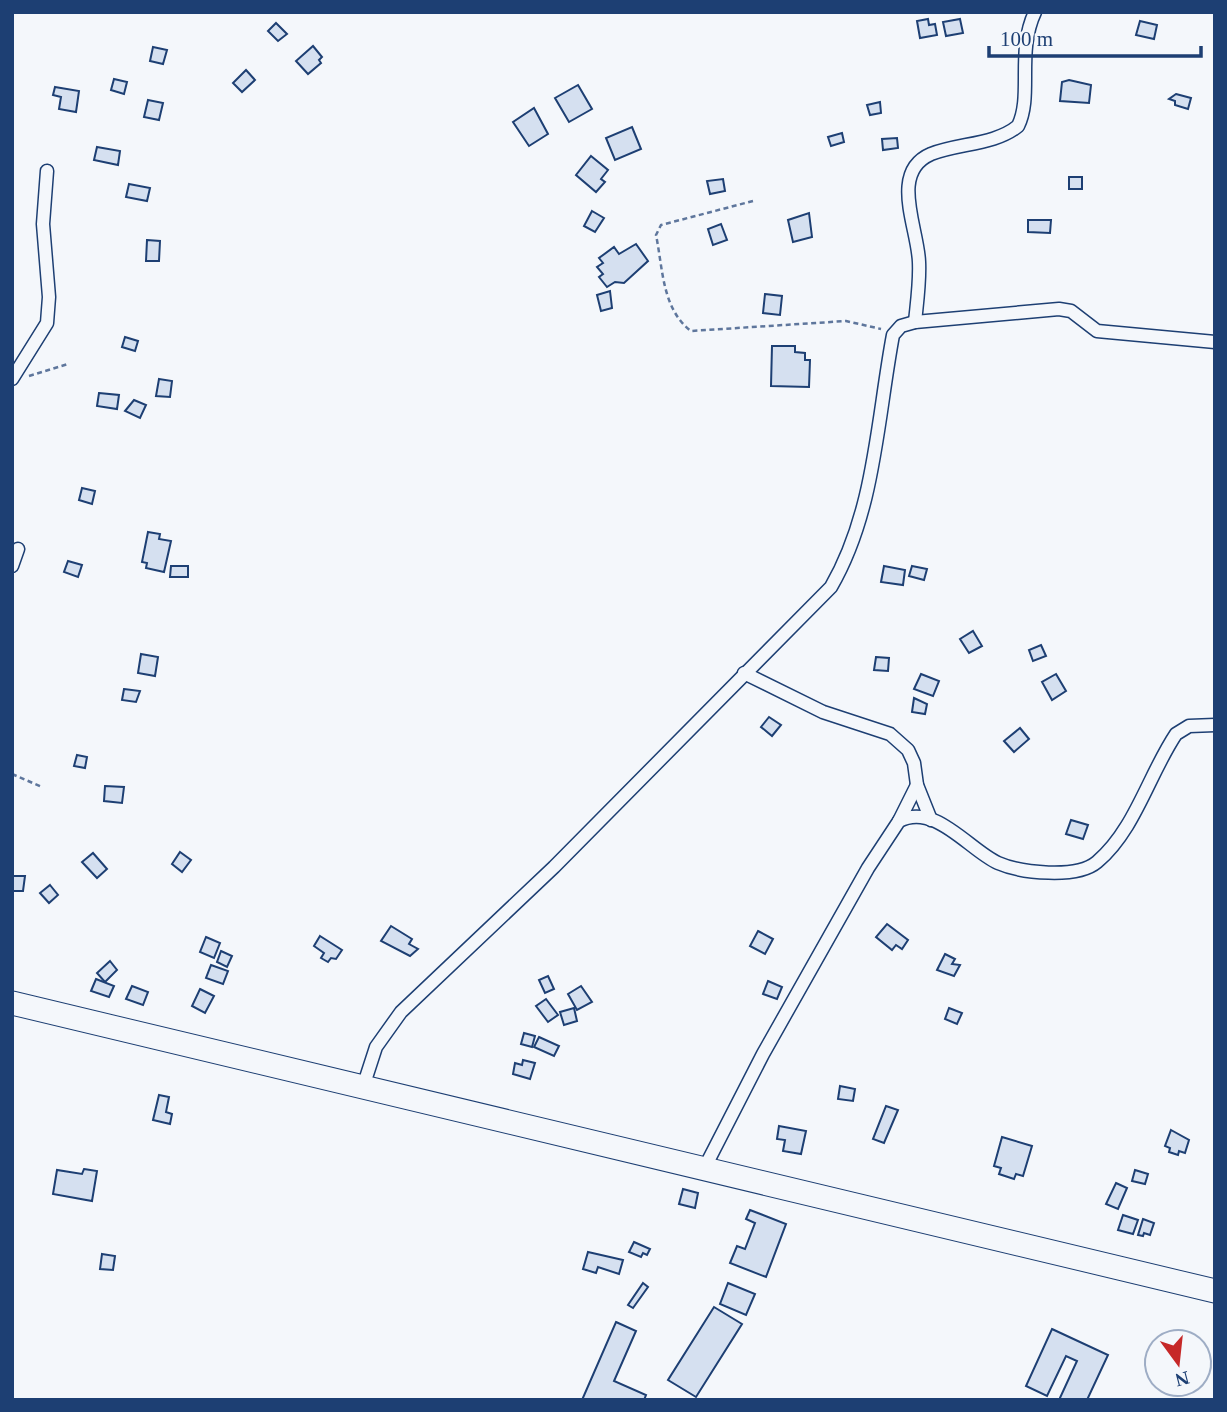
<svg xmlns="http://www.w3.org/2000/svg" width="1227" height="1412" font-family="'Times New Roman',serif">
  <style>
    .building { fill: #d5e0f0; stroke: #1d3f73; stroke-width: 2 }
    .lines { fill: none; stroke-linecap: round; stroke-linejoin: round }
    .street-casing { stroke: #1d3f73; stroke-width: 15 }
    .highway-casing { stroke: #1d3f73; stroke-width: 25 }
    .path { stroke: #5e769c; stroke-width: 2.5; stroke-dasharray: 5 3.5; stroke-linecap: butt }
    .street { stroke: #f4f7fb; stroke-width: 12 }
    .highway { stroke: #f4f7fb; stroke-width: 23 }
  </style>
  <rect width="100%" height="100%" fill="#f4f7fb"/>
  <g class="building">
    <path d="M928,19L929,25L935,24L937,35L920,38L917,21Z"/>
    <path d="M960,19L963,33L946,36L943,22Z"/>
    <path d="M1140,21L1157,25L1154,39L1136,35Z"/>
    <path d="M276,23L287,34L278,41L268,31Z"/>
    <path d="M313,46L322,57L319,60L321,63L308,74L296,61Z"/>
    <path d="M153,47L167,50L163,64L150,61Z"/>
    <path d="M246,70L255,80L242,92L233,83Z"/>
    <path d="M114,79L127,82L124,94L111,90Z"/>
    <path d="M1069,80L1091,85L1089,103L1060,101L1062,82Z"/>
    <path d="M578,85L592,109L569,122L555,98Z"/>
    <path d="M55,87L79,91L76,112L59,109L61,97L53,95Z"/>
    <path d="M1176,94L1191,98L1188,109L1175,105V101L1169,99Z"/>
    <path d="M148,100L163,103L159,120L144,117Z"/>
    <path d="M880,102L881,113L870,115L867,105Z"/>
    <path d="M534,108L548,134L529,146L513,122Z"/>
    <path d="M632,127L641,149L615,160L606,138Z"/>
    <path d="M842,133L844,142L831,146L828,137Z"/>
    <path d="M897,138L898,148L883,150L882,139Z"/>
    <path d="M97,147L120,151L118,165L94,160Z"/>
    <path d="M591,156L608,170L601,179L605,182L596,192L576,175Z"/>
    <rect x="1069" y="177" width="13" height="12"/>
    <path d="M723,179L725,191L710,194L707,181Z"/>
    <path d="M129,184L150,188L147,201L126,197Z"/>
    <path d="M592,211L604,218L595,232L584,226Z"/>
    <path d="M809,213L812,237L793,242L788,220Z"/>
    <path d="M1028,220H1051L1050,233L1028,232Z"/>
    <path d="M721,224L727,240L713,245L708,229Z"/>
    <path d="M147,240L160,241L159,261H146Z"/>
    <path d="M636,244L648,261L624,283L615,282L607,287L599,277L603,274L597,267L603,263L599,258L614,247L619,254Z"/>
    <path d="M610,291L612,308L601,311L597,295Z"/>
    <path d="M765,294L782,296L780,315L763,313Z"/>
    <path d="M125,337L138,341L135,351L122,347Z"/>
    <path d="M772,346H795V352L805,353V360H810L809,387L771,386Z"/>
    <path d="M159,379L172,381L170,397L156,396Z"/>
    <path d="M99,393L119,395L117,409L97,406Z"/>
    <path d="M134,400L146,405L140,418L125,411Z"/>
    <path d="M82,488L95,491L92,504L79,500Z"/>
    <path d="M148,532L160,534L159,539L171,541L164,572L146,568L147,563L142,562Z"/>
    <path d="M68,561L82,565L78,577L64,572Z"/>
    <path d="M171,566H188V577H170Z"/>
    <path d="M884,566L905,570L903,585L881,582Z"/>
    <path d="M912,566L927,569L924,580L909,576Z"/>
    <path d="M973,631L982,646L969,653L960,639Z"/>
    <path d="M1041,645L1046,656L1033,661L1029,650Z"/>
    <path d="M141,654L158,657L155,676L138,673Z"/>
    <path d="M876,657L889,658L888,671L874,670Z"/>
    <path d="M921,674L939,681L933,696L914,689Z"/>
    <path d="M1056,674L1066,691L1052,700L1042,682Z"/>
    <path d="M124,689L140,691L136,702L122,700Z"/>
    <path d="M914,698L927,704L925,714L912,712Z"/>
    <path d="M769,717L781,725L772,736L761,727Z"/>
    <path d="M1020,728L1029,739L1014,752L1004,741Z"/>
    <path d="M77,755L87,757L85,768L74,766Z"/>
    <path d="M105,786L124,787L122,803L104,801Z"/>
    <path d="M1071,820L1088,825L1083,839L1066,834Z"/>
    <path d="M180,852L191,860L182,872L172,864Z"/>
    <path d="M93,853L107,869L97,878L82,862Z"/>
    <path d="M12,876H25L23,891H12Z"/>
    <path d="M50,885L58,895L49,903L40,893Z"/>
    <path d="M887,924L908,940L902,949L896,945L892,950L876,937Z"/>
    <path d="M391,926L412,939L409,944L418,949L410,956L381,941Z"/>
    <path d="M758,931L773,939L765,954L750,946Z"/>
    <path d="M320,936L342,950L336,959L331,958L328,962L321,958L324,953L314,946Z"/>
    <path d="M206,937L220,943L214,958L200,952Z"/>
    <path d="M221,951L232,956L227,967L217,962Z"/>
    <path d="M945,954L955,959L952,964L960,965L954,976L937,970Z"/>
    <path d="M110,961L117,970L105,982L97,973Z"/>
    <path d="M211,965L228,971L223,984L206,978Z"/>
    <path d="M548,976L554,989L545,993L539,980Z"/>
    <path d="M96,979L114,986L109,997L91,991Z"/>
    <path d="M768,981L782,987L777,999L763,994Z"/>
    <path d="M132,986L148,992L143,1005L126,999Z"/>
    <path d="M581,986L592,1002L577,1010L568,994Z"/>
    <path d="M200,989L214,996L205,1013L192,1006Z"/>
    <path d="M546,999L558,1015L548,1022L536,1006Z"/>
    <path d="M574,1008L577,1021L564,1025L560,1012Z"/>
    <path d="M949,1008L962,1013L957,1024L945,1019Z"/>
    <path d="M524,1033L535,1036L532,1047L521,1044Z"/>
    <path d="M539,1037L559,1046L554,1056L534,1047Z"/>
    <path d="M523,1060L535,1063L530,1079L513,1074L515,1063L522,1065Z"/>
    <path d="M840,1086L855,1089L853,1101L838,1099Z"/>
    <path d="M159,1095L169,1097L166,1112L172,1114L170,1124L153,1120Z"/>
    <path d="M886,1106L898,1110L884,1143L873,1139Z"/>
    <path d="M779,1126L806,1131L801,1154L783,1151L785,1140L777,1139Z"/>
    <path d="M1171,1130L1189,1140L1185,1153L1179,1151L1178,1155L1169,1152L1170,1148L1165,1146Z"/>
    <path d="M1002,1137L1032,1146L1023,1176L1016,1174L1014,1179L999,1174L1001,1168L994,1166Z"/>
    <path d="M84,1169L97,1171L92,1201L53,1194L57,1170L82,1174Z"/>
    <path d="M1135,1170L1148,1174L1145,1184L1132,1181Z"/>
    <path d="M1116,1183L1127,1188L1118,1209L1106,1204Z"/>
    <path d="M683,1189L698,1193L695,1208L679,1204Z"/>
    <path d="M750,1210L786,1224L766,1277L730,1263L737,1246L745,1249L755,1223L746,1219Z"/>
    <path d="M1123,1215L1138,1220L1133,1234L1118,1230Z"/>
    <path d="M1143,1219L1154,1223L1150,1235L1144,1233L1143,1236L1138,1235Z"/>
    <path d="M634,1242L650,1249L647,1255L643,1253L641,1257L629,1252Z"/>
    <path d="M588,1252L623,1260L619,1274L598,1267L596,1273L583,1269Z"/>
    <path d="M102,1254L115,1256L113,1270L100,1269Z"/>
    <path d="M643,1283L648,1287L633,1308L628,1305Z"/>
    <path d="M728,1283L755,1294L746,1315L720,1304Z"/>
    <path d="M714,1307L742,1324L696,1397L668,1380Z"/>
    <path d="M616,1322L636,1331L614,1381L646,1395L644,1400H582Z"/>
    <path d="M1052,1329L1108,1355L1087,1400H1059L1077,1361L1066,1356L1047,1396L1026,1386Z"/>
  </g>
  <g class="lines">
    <g class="street-casing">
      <g id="street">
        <path d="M915,322C917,302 920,282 919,262C918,228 889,172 931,154C959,143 995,145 1018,126C1033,96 1016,52 1035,12"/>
        <path d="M12,379L47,323L49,297L43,224L47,171"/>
        <path d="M12,566L18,549"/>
        <path d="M744,673L823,712L890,734L908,750L914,763L917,785L931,820"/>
        <path d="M899,821L917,785"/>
        <path d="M363,1087L376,1047L401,1012L554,867L831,587C875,511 877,420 893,335L901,326L915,322L1059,309L1071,311L1097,331L1215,342"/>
        <path d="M704,1169L763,1054L868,868L899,821C935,802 969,850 998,863C1021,873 1077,879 1097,862C1135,830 1149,774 1176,734L1189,726L1215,725"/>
      </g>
    </g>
    <g class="highway-casing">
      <path id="highway" d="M12,1003L1215,1291"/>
    </g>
    <g class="path">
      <path d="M753,201L661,225L656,235C663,269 662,309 691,331L846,321L881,329"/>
      <path d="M29,376L68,364"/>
      <path d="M12,774L42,787"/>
    </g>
    <use href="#street" class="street"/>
    <use href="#highway" class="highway"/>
  </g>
  <rect width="1227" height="1412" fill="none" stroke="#1d3f73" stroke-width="28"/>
  <g transform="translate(1178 1363) rotate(165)"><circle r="33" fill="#f4f7fb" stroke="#9eadc5" stroke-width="2"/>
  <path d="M0-5L12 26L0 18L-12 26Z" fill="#c62828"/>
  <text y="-10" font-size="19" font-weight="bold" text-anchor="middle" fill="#1d3f73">N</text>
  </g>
  <path d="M989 46v10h212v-10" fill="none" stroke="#1d3f73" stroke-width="3.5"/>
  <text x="1000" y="46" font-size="21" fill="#1d3f73" stroke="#f4f7fb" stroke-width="5" paint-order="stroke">100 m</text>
</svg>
